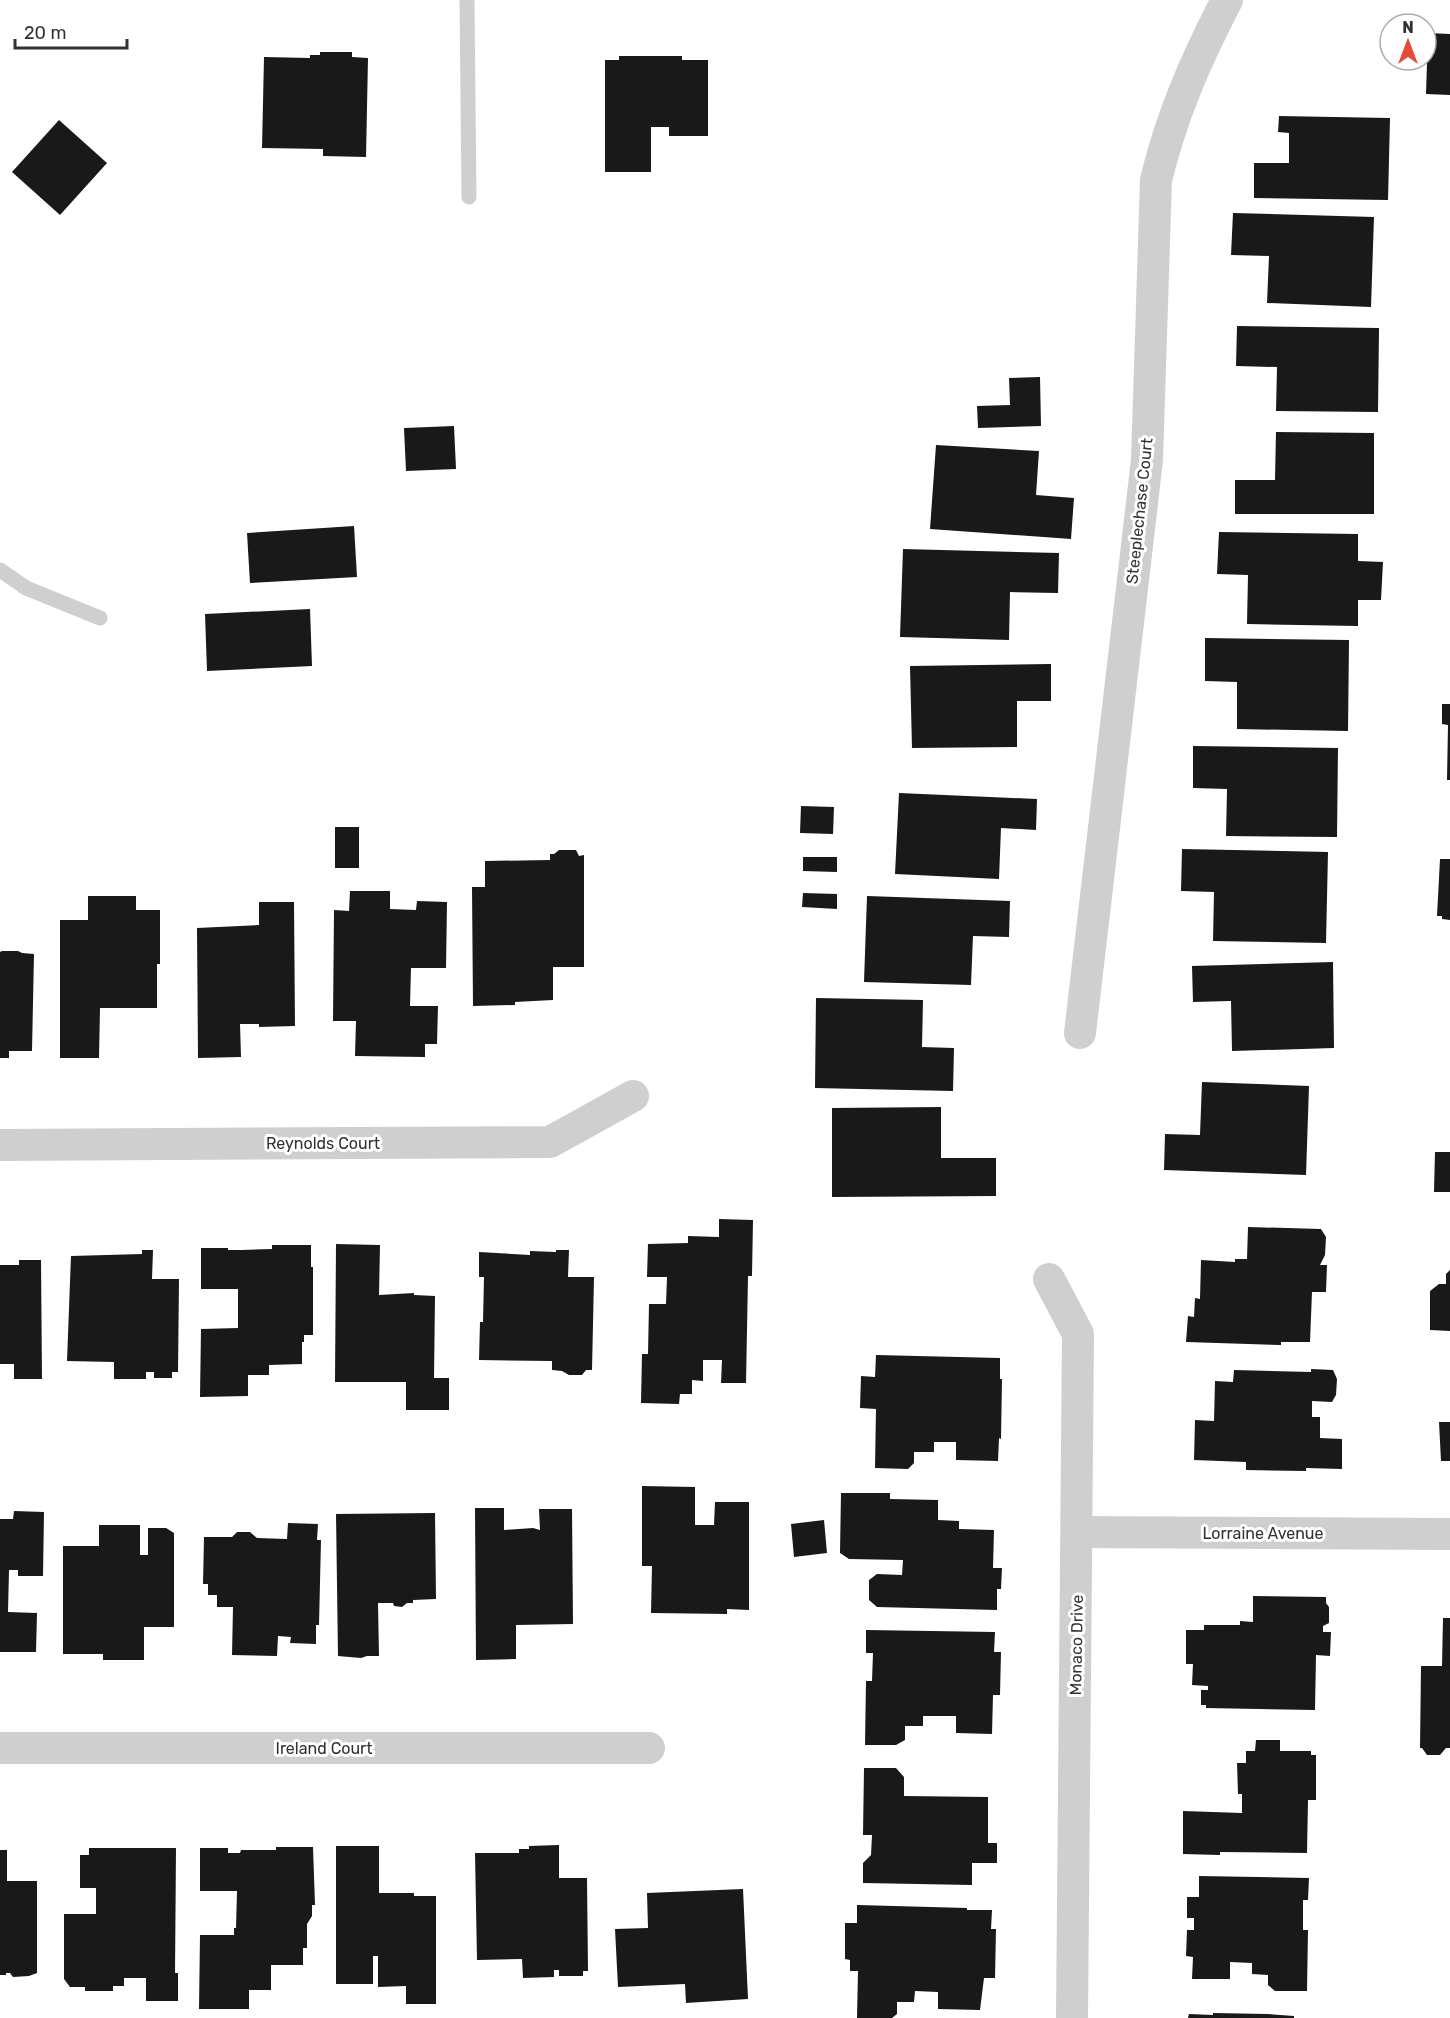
<svg xmlns="http://www.w3.org/2000/svg" width="1450" height="2018" font-family="Rubik,sans-serif">
  <style>
    .building { fill: #191919 }
    .lines { fill: none; stroke-linecap: round; stroke-linejoin: round }
    .service { stroke: #cfcfcf; stroke-width: 15 }
    .minor { stroke: #cfcfcf; stroke-width: 32 }
    .labels { text-anchor: middle; stroke-width: 6; stroke-linejoin: round; paint-order: stroke }
    .street-label { font-size: 16px; fill: #323232; stroke: #fff }
  </style>
  <rect width="100%" height="100%" fill="#fff"/>
  <g class="building">
    <path d="M1428,33L1450,34V95L1426,94Z"/>
    <path d="M320,52H352V57L368,58L366,157L323,156V149L262,148L264,57L310,58V55H320Z"/>
    <path d="M619,56H682V60H708V136H669V127H651V172H605V60H619Z"/>
    <path d="M1279,116L1390,118L1388,200L1254,198V163H1289V133L1278,132Z"/>
    <path d="M59,120L107,163L60,215L12,172Z"/>
    <path d="M1233,213L1374,217L1371,307L1267,303L1269,256L1231,255Z"/>
    <path d="M1237,326L1379,328L1378,412L1276,411L1277,367L1236,366Z"/>
    <path d="M1040,377L1041,426L978,428L977,406L1010,405L1009,378Z"/>
    <path d="M454,426L456,469L406,471L404,428Z"/>
    <path d="M1276,432L1374,433V514H1235V480H1275Z"/>
    <path d="M936,445L1039,451L1036,495L1074,498L1071,539L930,529Z"/>
    <path d="M354,526L357,577L250,583L247,533Z"/>
    <path d="M1219,532L1358,534V561L1383,562L1381,600H1358V626L1247,624L1248,575L1217,574Z"/>
    <path d="M903,549L1059,553L1058,593L1010,592L1009,640L900,637Z"/>
    <path d="M310,609L312,666L207,671L205,614Z"/>
    <path d="M1205,638L1349,640L1348,731L1237,729V682L1205,681Z"/>
    <path d="M1051,664V701H1017V747L912,748L910,666Z"/>
    <path d="M1442,704H1450V780H1447L1448,725L1442,724Z"/>
    <path d="M1193,746L1338,748L1337,837L1226,836L1227,789L1193,788Z"/>
    <path d="M899,793L1037,799L1036,830L1001,828L999,879L895,874Z"/>
    <path d="M801,806L834,807L833,834L800,833Z"/>
    <rect x="335" y="827" width="24" height="41"/>
    <path d="M1182,849L1328,852L1326,943L1213,941L1214,892L1181,891Z"/>
    <path d="M559,850H576L579,856L584,855V967H553V1000L515,1002V1005L473,1006L472,887H485V861L550,860V854H554Z"/>
    <path d="M803,857H837V872L803,871Z"/>
    <path d="M1440,859H1450V920L1442,919V916H1437Z"/>
    <path d="M350,891H390V909L416,910L417,901L447,902L446,968H411L410,1006H438L437,1044H425V1057L355,1056L356,1021H333L334,910L349,911Z"/>
    <path d="M803,893L837,894V909L802,907Z"/>
    <path d="M88,896H136V910H160V964H157V1008H100L99,1058H60V920H88Z"/>
    <path d="M867,896L1010,901L1009,937L973,936L971,985L864,982Z"/>
    <path d="M259,902H294L295,1026L259,1027V1024H240L241,1057L198,1058L197,928L259,925Z"/>
    <path d="M2,951H18L22,953L34,954L32,1051H9V1058H0V952Z"/>
    <path d="M1333,962L1334,1048L1232,1051L1231,1001L1193,1002L1192,966Z"/>
    <path d="M816,998L923,1000L922,1047L954,1048L953,1091L815,1088Z"/>
    <path d="M1202,1082L1309,1086L1306,1175L1164,1170L1165,1134L1200,1135Z"/>
    <path d="M941,1107V1158H996V1196L832,1197V1108Z"/>
    <path d="M1435,1152H1450V1192H1434Z"/>
    <path d="M719,1219L753,1220L752,1276H748L746,1383H721L722,1360H703V1381L692,1380V1394H680L679,1404L641,1403L642,1354H648L649,1304H666L667,1277H647L648,1244L688,1243V1236L719,1237Z"/>
    <path d="M1248,1227L1321,1229L1326,1237L1325,1255L1320,1265H1327L1326,1292H1312L1310,1342H1281V1345L1186,1342L1188,1316L1194,1317L1195,1298L1200,1299L1201,1260L1235,1262V1259H1247Z"/>
    <path d="M336,1244L380,1245L379,1295L414,1293V1295L435,1296L434,1378H449V1410H406V1382H335Z"/>
    <path d="M272,1245H311V1267H313V1335H304V1342H302V1364L269,1365V1375H248V1396L200,1397L201,1329L238,1328V1289H201V1248H228V1250H241L272,1249Z"/>
    <path d="M142,1250H153L152,1279H179L178,1372H172V1378H154V1372H146V1379H114V1362L67,1361L71,1256L142,1254Z"/>
    <path d="M556,1250H569L568,1277H594L592,1370H586L582,1375H569L562,1371L552,1370V1361L479,1360L480,1322H483L484,1277H479V1252L530,1255V1251L556,1252Z"/>
    <path d="M19,1260H41L42,1379H14V1364H0V1265H19Z"/>
    <path d="M1450,1270V1331L1430,1330V1291L1439,1284H1446V1274Z"/>
    <path d="M876,1355L1000,1358V1379H1002L1001,1439L999,1438L998,1461L956,1460V1442H934V1452H914V1463L908,1469L875,1468L876,1409L860,1408L861,1376L875,1377Z"/>
    <path d="M1311,1369L1333,1370L1337,1379L1336,1395L1332,1402L1312,1401V1417H1320V1438L1342,1439V1469L1306,1468V1471L1246,1470V1462L1194,1460L1195,1420L1214,1421L1215,1381L1233,1382L1234,1370L1311,1372Z"/>
    <path d="M1439,1422H1450V1461H1441Z"/>
    <path d="M642,1486L695,1487V1525H714L715,1502H749V1610L727,1609V1614L651,1613L652,1566H642Z"/>
    <path d="M841,1493H890V1499L938,1500V1520L959,1521V1529L994,1530L993,1568H1002L1001,1589H997V1610L877,1607L869,1600V1580L877,1574L902,1575L903,1560L849,1559L840,1553Z"/>
    <path d="M475,1508H504V1530L533,1528L540,1530L539,1509H572L573,1624L516,1625V1659L476,1660Z"/>
    <path d="M14,1511L44,1512L43,1576H18V1570H9L8,1612L37,1613L36,1652H0V1519H13Z"/>
    <path d="M435,1513L436,1599L413,1600V1603H407L402,1607L394,1606L393,1603H378L379,1656H367L361,1658L338,1656L336,1514Z"/>
    <path d="M824,1520L827,1553L794,1557L791,1524Z"/>
    <path d="M288,1523L318,1524L317,1540H321L319,1625H316V1644L290,1643L291,1637L278,1636L277,1656L232,1655L233,1607H217V1595H208V1584H203L204,1537H232L237,1532H250L257,1538L287,1539Z"/>
    <path d="M99,1525H140V1555H148V1528H166L174,1533V1627H144V1660H103V1654H63V1546H99Z"/>
    <path d="M1253,1596L1326,1597V1603L1329,1607V1623L1323,1626V1632H1331L1330,1656L1316,1655L1315,1710L1206,1708V1705H1201V1690H1208V1686L1192,1685L1193,1664H1186V1630H1204V1625H1240V1621L1253,1622Z"/>
    <path d="M1443,1618H1450V1748H1446L1440,1755H1427L1422,1748H1420L1421,1666H1442Z"/>
    <path d="M866,1630L995,1632L994,1652H1001L1000,1695H993L992,1734L956,1733V1716H923V1726H905V1740L896,1745H865L866,1681H872L873,1653H866Z"/>
    <path d="M1256,1740H1280V1751H1311V1755H1316V1800H1308L1307,1853L1220,1852V1855L1183,1854V1811L1242,1813V1794H1238L1237,1763H1246V1751H1255Z"/>
    <path d="M864,1768H896L904,1777V1796L988,1797V1843H997V1863H972V1885L863,1883V1863L871,1855L872,1835H863Z"/>
    <path d="M559,1845V1878H587L588,1971H583V1976H559V1970H554V1977L523,1978L522,1959L477,1960L475,1853H519V1849H529V1846Z"/>
    <path d="M336,1846H379V1893H414V1896H436V2004H406V1986L378,1987V1956H373V1984H336Z"/>
    <path d="M276,1847H313L315,1905H312V1916L307,1924V1948H303V1965H271V1990H249V2009H199L200,1935H234V1928H236L237,1891H200V1848H228V1853H240L241,1850H276Z"/>
    <path d="M89,1848H176L175,1973H178V2001H146V1978H124V1986H113V1991H85V1987H70L64,1979V1914H96V1888H80V1855H89Z"/>
    <path d="M0,1850H7V1881H37V1973L29,1976L13,1977L10,1973H6V1975H0Z"/>
    <path d="M1199,1876L1309,1878L1308,1900H1303V1930H1308L1307,1991H1275L1268,1985V1975L1252,1974V1963L1230,1962V1979H1192L1193,1957L1186,1956L1187,1930H1194V1918H1187V1897H1199Z"/>
    <path d="M743,1889L748,1999L686,2003L685,1984L618,1987L615,1929L648,1928L647,1893Z"/>
    <path d="M857,1905L967,1908V1910H992L991,1929H996L995,1978H984L980,2010L938,2009V1992L915,1991L914,2002H897V2014L892,2018H857L858,1971H850V1960L845,1959V1923H857Z"/>
    <path d="M1213,2013L1267,2014L1294,2016V2018H1188L1189,2014L1213,2015Z"/>
  </g>
  <g class="lines">
    <g class="service">
      <path d="M467,0L469,197"/>
      <path d="M0,570L26,588L100,618"/>
    </g>
    <g class="minor">
      <path d="M1080,1033L1147,460L1156,180C1172,114 1196,60 1227,0"/>
      <path d="M0,1145L550,1142L633,1096"/>
      <path d="M1049,1279L1078,1334L1072,2018"/>
      <path d="M1077,1532L1450,1534"/>
      <path d="M0,1748H649"/>
    </g>
  </g>
  <g class="labels">
    <g class="street-label">
      <text transform="translate(1139 511) rotate(-84)" y="6">Steeplechase Court</text>
      <text x="323" y="1149">Reynolds Court</text>
      <text x="1263" y="1539">Lorraine Avenue</text>
      <text transform="translate(1076 1645) rotate(-89)" y="6">Monaco Drive</text>
      <text x="324" y="1754">Ireland Court</text>
    </g>
  </g>
  <g transform="translate(1408 42)"><circle r="28" fill="#ffffff" stroke="#adadad" stroke-width="1.5"/>
  <path d="M0-4.5L10 22L0 15L-10 22Z" fill="#e44c38"/>
  <text y="-9" font-size="16" font-weight="bold" text-anchor="middle" fill="#323232">N</text>
  </g>
  <path d="M15 39v9h112v-9" fill="none" stroke="#323232" stroke-width="3"/>
  <text x="24" y="39" font-size="18" fill="#323232" stroke="#ffffff" stroke-width="4.5" paint-order="stroke">20 m</text>
</svg>
